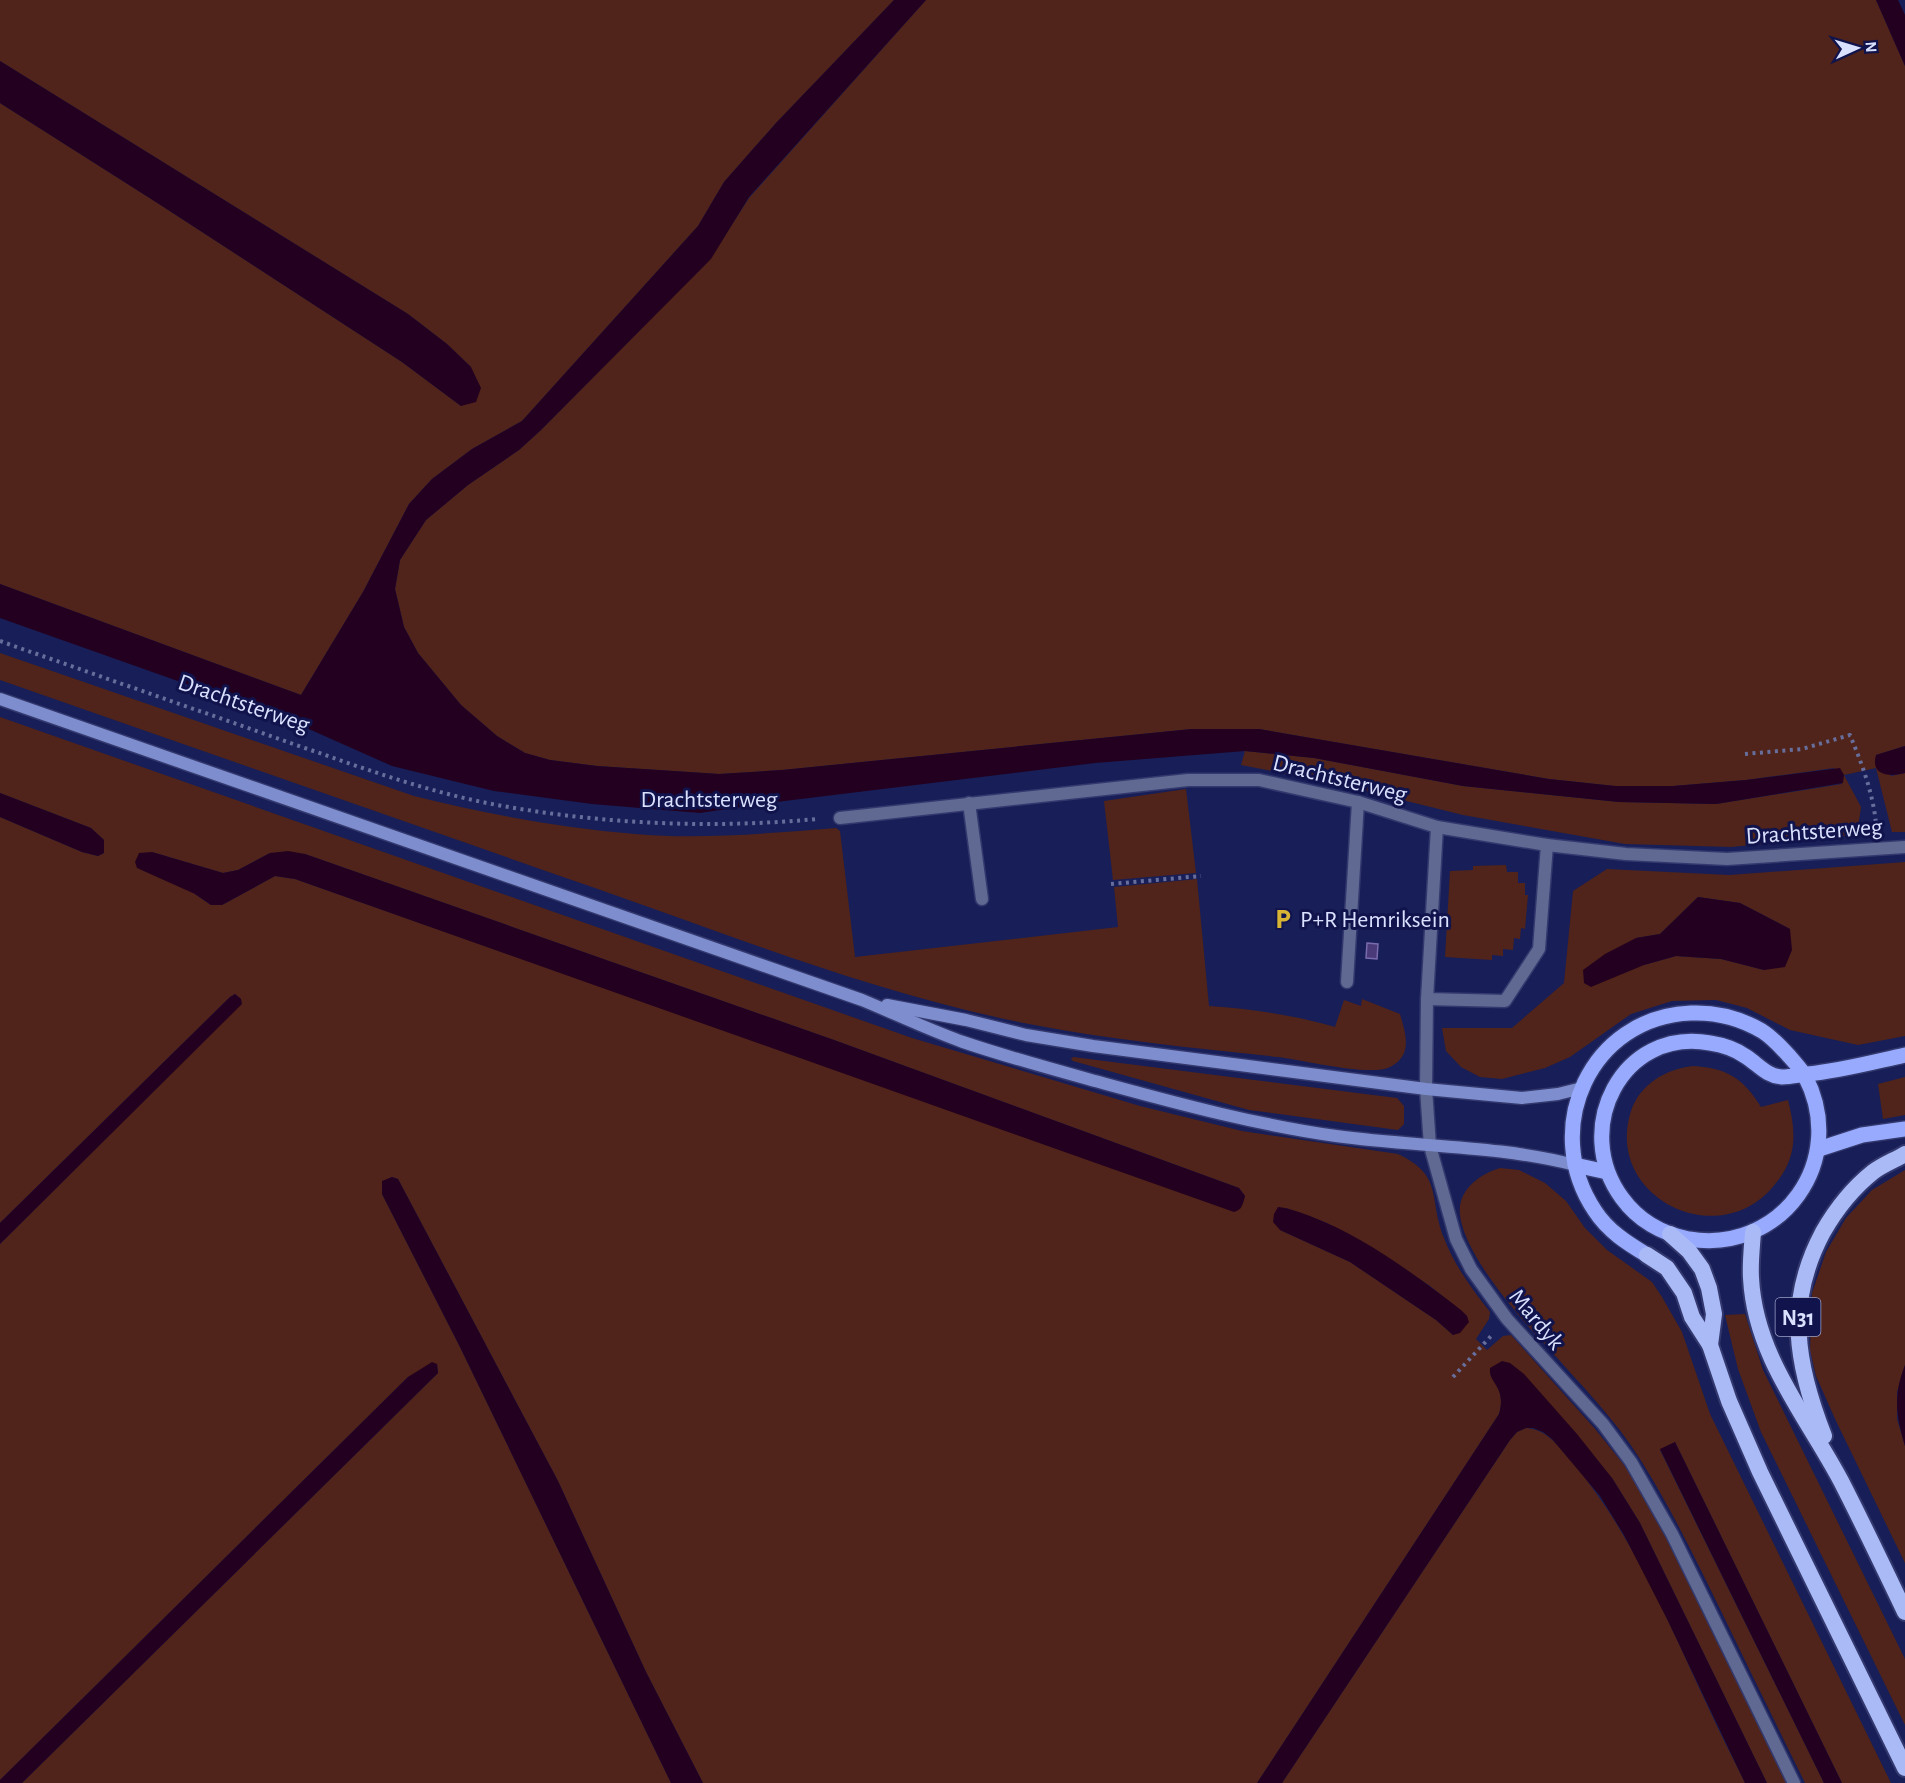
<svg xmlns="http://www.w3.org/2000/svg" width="1905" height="1783" font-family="'Alegreya Sans',sans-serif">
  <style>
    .green { fill: #50241a; fill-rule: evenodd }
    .water { fill: #23001f }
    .building { fill: #4b3a79; stroke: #7a6aae; stroke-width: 1.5 }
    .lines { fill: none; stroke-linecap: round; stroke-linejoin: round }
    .service-casing { stroke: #33396e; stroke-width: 15 }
    .minor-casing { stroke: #33396e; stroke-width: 15 }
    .secondary-casing { stroke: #33396e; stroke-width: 15 }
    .primary-casing { stroke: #33396e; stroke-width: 18 }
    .trunk-casing { stroke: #33396e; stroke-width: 20 }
    .path { stroke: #676e9b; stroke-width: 4; stroke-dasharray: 3 4.5; stroke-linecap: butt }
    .service { stroke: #5f6991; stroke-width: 12 }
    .minor { stroke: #5f6991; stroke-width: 12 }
    .secondary { stroke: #7e8dcd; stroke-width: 12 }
    .primary { stroke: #97aafd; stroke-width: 15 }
    .trunk { stroke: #aabaf7; stroke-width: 16 }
    .labels { text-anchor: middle; stroke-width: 6; stroke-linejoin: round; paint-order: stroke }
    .shield { fill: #10134c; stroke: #9da3c9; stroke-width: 1.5 }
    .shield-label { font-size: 22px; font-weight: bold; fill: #d9e1fe }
    .street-label { font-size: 24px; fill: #d9e1fe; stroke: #10134c }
    .poi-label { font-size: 24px; fill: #d9e1fe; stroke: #10134c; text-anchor: start }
  </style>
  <rect width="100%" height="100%" fill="#181e57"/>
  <g class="green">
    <path d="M0,0H894L776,123L724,182L698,226L522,421L472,449L432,479L409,504L363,592L301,695L0,584V103L159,204L402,362L461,406L471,367L447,344L408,314L0,61Z"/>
    <path d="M926,0H1876L1905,66V746L1876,755L1891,776L1905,773V832H1892L1876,768L1844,775L1861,807L1857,835L1731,847L1625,844L1463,815L1338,784L1241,765L1245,751L1314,758L1463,786L1619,802L1716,804L1842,784L1834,768L1746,780L1673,786H1615L1549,779L1259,729H1192L782,770L719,774L597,766L550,760L525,753L497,736L461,705L418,653L404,627L395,589L400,560L426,520L468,485L519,450L541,430L710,259L749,198Z"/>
    <path d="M0,653L414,796C486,814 560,828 635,834C700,840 771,833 836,828L840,831L855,957L1118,927L1114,887L1197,879L1209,1006C1253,1009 1293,1015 1335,1027L1344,1000L1361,1006L1362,999L1400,1014C1406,1035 1413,1055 1390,1067C1370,1077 1303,1060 1278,1057C1195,1048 1111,1040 1029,1024C880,995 738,938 595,888C397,819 198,749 0,680Z"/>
    <path d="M0,717L912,1038L1140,1106L1242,1131L1398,1154C1444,1176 1428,1197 1444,1238C1454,1265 1472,1289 1490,1312L1489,1319L1476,1339L1487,1350L1503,1336L1511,1335L1596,1430L1624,1465L1647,1500L1700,1603L1787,1783H1767L1640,1523L1612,1478L1490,1374C1499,1388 1504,1397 1499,1414L1257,1783H703L646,1672L558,1481L398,1179L392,1177L382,1182V1194L460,1347L671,1783H22L438,1373L437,1364L408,1377L0,1780V1244L241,1004V999L235,994L230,997L0,1223V817L82,852L98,856L104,853V840L91,828L0,793ZM152,852L223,873L238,870L270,853L305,854L834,1040L1239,1188L1245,1196L593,984L295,879L275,876L222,905H211L195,894ZM1286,1208L1327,1223L1374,1249L1430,1286L1467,1316L1453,1335L1436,1320L1350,1262L1280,1230Z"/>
    <path d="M1186,789L1196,873L1113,880L1104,801Z"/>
    <path d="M1905,862V1036L1858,1045L1790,1030L1747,1008L1716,1000L1672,1001L1631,1014L1570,1057L1545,1068L1502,1079L1480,1077L1461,1067L1446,1051L1442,1028H1512L1564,983L1573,891L1607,869L1729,875ZM1698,897L1740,903L1790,929L1764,970L1721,959L1676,956L1644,965L1636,938L1660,934Z"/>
    <path d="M1506,865L1507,872H1518V883H1525V895H1528L1525,929L1521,928L1520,939L1514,938L1513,950L1503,949V956L1492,955V960L1445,957L1450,871L1473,870V866Z"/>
    <path d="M1073,1057L1397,1098L1404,1106V1124L1398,1130L1249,1110L1073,1061L1071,1059Z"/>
    <path d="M1693,1066C1727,1068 1743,1078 1761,1107L1788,1100C1797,1136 1797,1160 1771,1189C1714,1252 1604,1195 1631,1111C1640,1084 1666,1069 1693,1066Z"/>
    <path d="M1905,1077V1115L1883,1119L1878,1084Z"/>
    <path d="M1500,1168L1519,1170L1545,1183L1566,1201L1585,1228L1607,1250L1652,1282L1662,1297L1682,1332L1710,1414L1891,1783H1842L1675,1442L1660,1450L1824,1783H1805C1777,1726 1749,1669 1721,1611C1696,1560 1671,1508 1640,1459C1615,1419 1581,1385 1550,1350C1522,1320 1465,1257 1460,1215C1457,1190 1480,1174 1500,1168Z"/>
    <path d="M1905,1170V1365L1897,1392V1419L1905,1446V1563L1836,1421L1816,1376L1810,1350L1812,1293L1826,1252L1846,1218L1872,1190Z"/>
    <path d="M1745,1314L1763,1370L1905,1659V1725L1761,1432L1738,1369L1725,1315Z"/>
    <path d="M1526,1428C1547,1429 1559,1447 1572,1462C1633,1534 1669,1624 1709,1709C1720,1734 1733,1758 1745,1783H1282L1510,1440L1517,1432Z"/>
  </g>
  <g class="water">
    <path d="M894,0H926L749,197L711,259L541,430L519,450L468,485L426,520L400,560L395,589L404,627L418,653L461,705L497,736L525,753L550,760L597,766L719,774L782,770L1192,729H1259L1549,779L1615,786H1673L1746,780L1840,768L1844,775L1843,783L1716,804L1619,802L1463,786L1314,758L1245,751L1095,763L768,803L700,813L592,804L494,791L392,766L293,722L0,618V584L301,695L363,592L409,504L432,479L472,449L522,421L698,226L724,182L776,123Z"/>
    <path d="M1876,0H1898L1905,15V66Z"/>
    <path d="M0,61L408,314L447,344L471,367L481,388L476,402L461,406L402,362L159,204L0,103Z"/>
    <path d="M1905,746V773C1890,777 1870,776 1876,755Z"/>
    <path d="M0,793L91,828L104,840V853L98,856L82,852L0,817Z"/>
    <path d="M288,851L305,854L834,1040L1239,1188L1245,1196C1243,1204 1242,1210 1234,1212L295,879L275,876L222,905H211L195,894L137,868L135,862L139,853L152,852L223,873L238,870L270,853Z"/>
    <path d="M1698,897L1740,903L1790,929L1792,950L1785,967L1764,970L1721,959L1676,956L1644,965L1591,987L1584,983L1583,970L1605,954L1636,938L1660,934Z"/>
    <path d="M235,994L241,999L242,1004L0,1244V1223L230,997Z"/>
    <path d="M392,1177L398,1179L558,1481L646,1672L703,1783H671L460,1347L382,1194V1181Z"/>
    <path d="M1278,1207C1289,1208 1299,1212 1310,1216C1365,1237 1414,1274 1461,1310L1467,1316L1469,1322L1460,1333L1453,1335L1436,1320L1350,1262L1280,1230L1273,1222L1274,1214Z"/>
    <path d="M1502,1361L1510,1363L1524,1374L1577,1434L1612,1478L1640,1523L1767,1783H1745L1668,1621L1624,1535L1600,1496L1552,1439L1543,1432L1533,1428H1526L1517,1432L1510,1440L1282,1783H1257L1499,1414C1507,1386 1488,1384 1490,1368Z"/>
    <path d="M432,1362L437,1364L438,1373L22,1783H0V1780L408,1377Z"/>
    <path d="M1905,1365V1446C1896,1416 1893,1395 1905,1365Z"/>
    <path d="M1675,1442L1842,1783H1824L1660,1449Z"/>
  </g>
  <path class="building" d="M1367,943L1378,944L1377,959L1366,958Z"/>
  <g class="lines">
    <g class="service-casing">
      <g id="service">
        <path d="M969,803L982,899"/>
        <path d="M1347,982L1358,802"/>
        <path d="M1427,999L1505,1001L1539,949L1547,845"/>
      </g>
    </g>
    <g class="minor-casing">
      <g id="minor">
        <path d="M840,818L1188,780H1259L1358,802L1437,827L1547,845L1626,854L1727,859L1905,847"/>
        <path d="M1437,827L1427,999L1426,1089L1430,1146L1456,1239L1471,1269L1507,1319L1603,1424L1631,1462L1672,1534L1794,1783"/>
      </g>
    </g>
    <g class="secondary-casing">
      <g id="secondary">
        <path d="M0,699L862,1000C896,1014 929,1030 963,1042C1010,1058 1059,1071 1106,1084C1183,1105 1258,1125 1336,1136C1416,1147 1497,1145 1575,1165"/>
        <path d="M887,1005L966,1020L1026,1035L1093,1046L1426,1089L1522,1098L1558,1094L1582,1088"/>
      </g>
    </g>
    <g class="primary-casing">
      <g id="primary">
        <path d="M1819,1149L1862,1135L1905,1129"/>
        <path d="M1575,1165L1607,1172"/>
        <path d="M1647,1255C1627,1243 1608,1231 1595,1211C1540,1129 1590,1017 1691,1013C1717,1012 1740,1018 1762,1031C1773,1038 1781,1047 1790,1057C1795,1063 1801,1069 1805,1076C1849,1160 1782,1254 1689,1239C1662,1234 1638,1220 1622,1198C1571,1129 1622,1027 1710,1043C1723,1045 1735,1049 1745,1056C1758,1064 1766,1076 1782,1077C1790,1077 1799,1075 1807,1074C1840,1071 1873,1062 1905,1055"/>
      </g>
    </g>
    <g class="trunk-casing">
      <g id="trunk">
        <path d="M1753,1232C1752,1247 1750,1263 1751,1278C1755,1356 1806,1415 1841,1481C1863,1524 1884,1568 1905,1612"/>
        <path d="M1670,1234L1689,1251L1702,1269L1709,1288L1714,1314L1710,1345"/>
        <path d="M1647,1255L1667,1268L1684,1293L1692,1317L1710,1345L1729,1401L1760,1472L1905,1768"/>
        <path d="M1824,1436C1796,1364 1785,1303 1823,1232C1835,1211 1853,1188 1873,1172C1882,1165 1895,1160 1905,1154"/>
      </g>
    </g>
    <g class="path">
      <path d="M0,641C93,674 186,706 279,739C349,763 419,790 492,804C599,824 708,829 817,819"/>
      <path d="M1745,754L1802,749L1850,735C1862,764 1873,793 1876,824"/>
      <path d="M1111,884L1201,876"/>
      <path d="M1453,1377L1491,1336"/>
    </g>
    <use href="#service" class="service"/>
    <use href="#minor" class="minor"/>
    <use href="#secondary" class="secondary"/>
    <use href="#primary" class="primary"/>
    <use href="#trunk" class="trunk"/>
  </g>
  <defs>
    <g id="parking-bare" transform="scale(1.62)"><path d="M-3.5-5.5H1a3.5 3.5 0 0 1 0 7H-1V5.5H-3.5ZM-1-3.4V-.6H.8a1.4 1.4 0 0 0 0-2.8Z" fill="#d7b434" stroke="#10134c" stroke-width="2.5" paint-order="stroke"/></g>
  </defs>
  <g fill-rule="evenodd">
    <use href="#parking-bare" x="1283" y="919"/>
  </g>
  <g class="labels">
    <rect class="shield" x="1775.5" y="1298" width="45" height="38" rx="4.5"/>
    <g class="shield-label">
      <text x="1798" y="1325">N31</text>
    </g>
    <g class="street-label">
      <text transform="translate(244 703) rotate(19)" y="8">Drachtsterweg</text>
      <text transform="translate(1340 778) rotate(14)" y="8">Drachtsterweg</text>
      <text x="709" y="807">Drachtsterweg</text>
      <text transform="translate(1814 831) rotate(-4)" y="8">Drachtsterweg</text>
      <text transform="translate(1537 1319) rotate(50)" y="8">Mardyk</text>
    </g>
    <g class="poi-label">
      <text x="1300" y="927">P+R Hemriksein</text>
    </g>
  </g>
  <g transform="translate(1857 48) rotate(86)" stroke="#10134c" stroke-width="4.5" paint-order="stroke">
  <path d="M0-4.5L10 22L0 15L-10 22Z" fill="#d9e1fe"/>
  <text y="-9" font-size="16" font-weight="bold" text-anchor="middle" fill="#d9e1fe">N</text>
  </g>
</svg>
